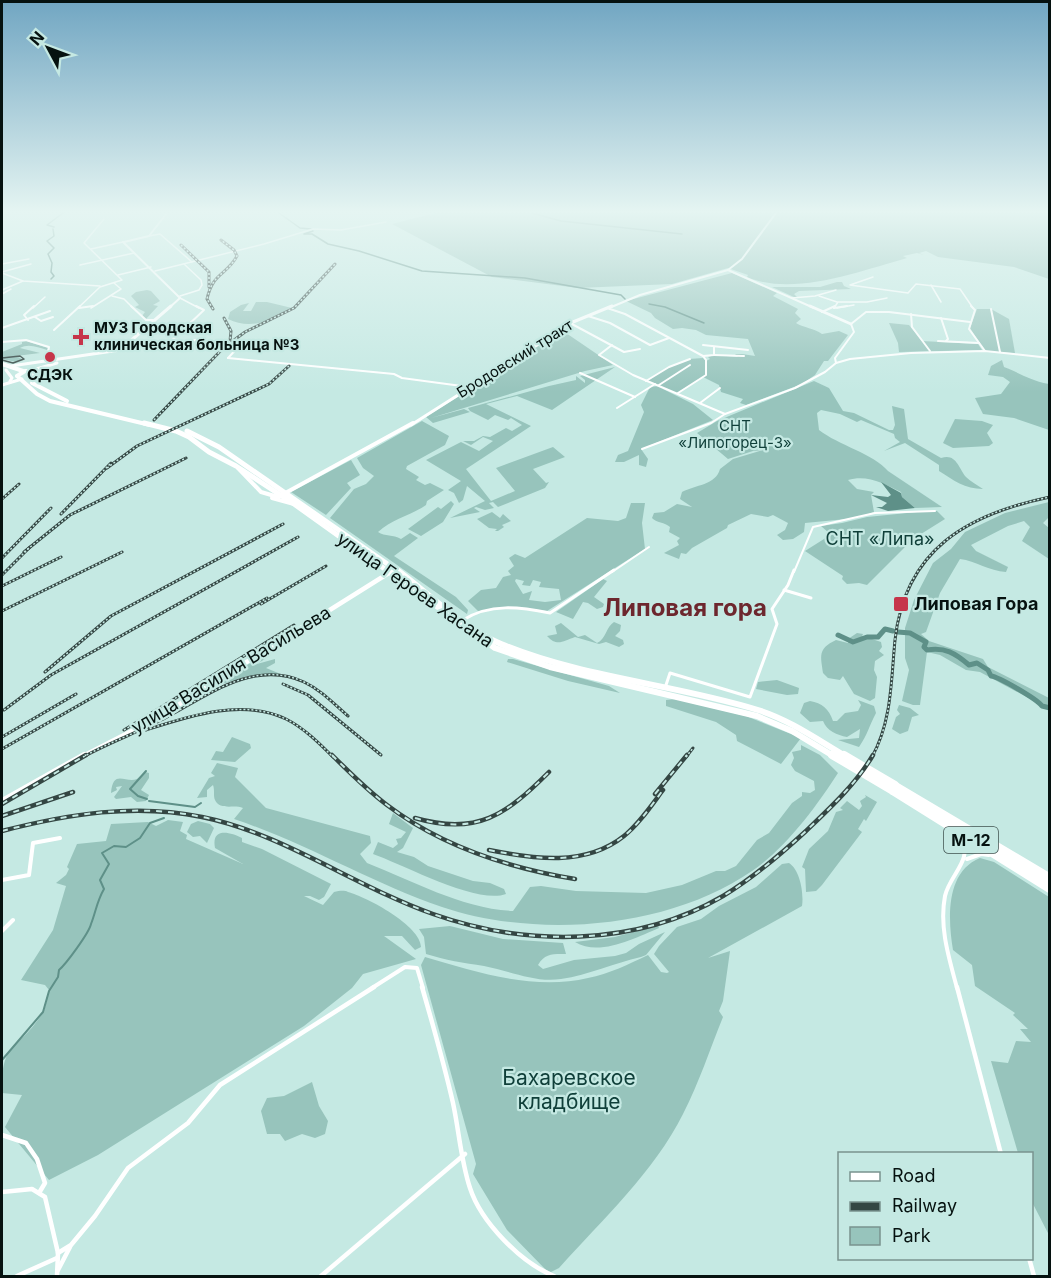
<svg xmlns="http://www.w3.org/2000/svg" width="1051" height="1278" font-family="Inter,sans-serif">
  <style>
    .green { fill: #97c4bc; fill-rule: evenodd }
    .water { fill: #5e9088 }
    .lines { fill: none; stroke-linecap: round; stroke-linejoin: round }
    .stream-far1 { stroke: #5e9088; stroke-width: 1.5 }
    .stream { stroke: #5e9088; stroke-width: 2 }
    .river { stroke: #5e9088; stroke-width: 5 }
    .street-far4 { stroke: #fff; stroke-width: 1.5 }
    .street-far3 { stroke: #fff; stroke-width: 2 }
    .street-far2 { stroke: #fff; stroke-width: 3 }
    .street-far1 { stroke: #fff; stroke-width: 4 }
    .street { stroke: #fff; stroke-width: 4.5 }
    .secondary-far4 { stroke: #fff; stroke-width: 2 }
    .secondary-far3 { stroke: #fff; stroke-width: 3 }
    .secondary-far2 { stroke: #fff; stroke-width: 4 }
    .secondary-far1 { stroke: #fff; stroke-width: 4.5 }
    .secondary { stroke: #fff; stroke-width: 6 }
    .primary-far3 { stroke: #fff; stroke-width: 4 }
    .primary-far2 { stroke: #fff; stroke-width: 5 }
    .primary-far1 { stroke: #fff; stroke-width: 6 }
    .primary { stroke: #fff; stroke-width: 8 }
    .highway { fill: #fff; fill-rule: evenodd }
    .tram { stroke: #344643; stroke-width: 1.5 }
    .rail-far1-casing { stroke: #344643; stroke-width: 3 }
    .rail-casing { stroke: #344643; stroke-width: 4.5 }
    .rail-far1 { stroke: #c5e9e3; stroke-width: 1.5; stroke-dasharray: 2; stroke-linecap: butt }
    .rail { stroke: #c5e9e3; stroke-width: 2; stroke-dasharray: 6; stroke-linecap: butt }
    .poi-dot { fill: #c6354a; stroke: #c5e9e3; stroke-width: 2 }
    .labels { text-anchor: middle; stroke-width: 4.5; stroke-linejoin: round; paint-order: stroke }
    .far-poi-label { font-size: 15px; font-weight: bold; fill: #061210; stroke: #c5e9e3; text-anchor: start }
    .far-street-label { font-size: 15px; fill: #061210; stroke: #c5e9e3 }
    .far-park-label { font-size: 15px; fill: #0f3f39; stroke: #c5e9e3 }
    .shield { fill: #c5e9e3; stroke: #3f524f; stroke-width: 1.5 }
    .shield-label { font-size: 16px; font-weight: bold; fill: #061210 }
    .park-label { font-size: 18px; fill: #0f3f39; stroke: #c5e9e3 }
    .street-label { font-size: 18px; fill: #061210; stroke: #c5e9e3 }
    .poi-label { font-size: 18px; font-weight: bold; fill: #061210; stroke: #c5e9e3; text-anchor: start }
    .near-park-label { font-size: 21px; fill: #0f3f39; stroke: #c5e9e3 }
    .district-label { font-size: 24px; font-weight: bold; fill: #6d272e; stroke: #c5e9e3 }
  </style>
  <rect width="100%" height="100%" fill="#c5e9e3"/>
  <g class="green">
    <path d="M435,213H1049V279L1014,267L938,257L926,251L919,253L924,255L917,253L903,256L907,258C860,271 793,297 747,277L748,275L728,268L672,284L578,288L492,277L392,224Z"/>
    <path d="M732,273L777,293L773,296L798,309L795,313L801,319L796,323C804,328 814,328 822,334L839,331L848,335L828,361H824L815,375L802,384L746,405L740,403L743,399L721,392L719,385L703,377L677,393L661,388L693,404L713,420L641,449L648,459L646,467L639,465V455L624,462H615L618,455L628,451L644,412L641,405L650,387L659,386L646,381L669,367L689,359L703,358L706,361L710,359L708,357L715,355L738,357L735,354H742L755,356L748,339L706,335L696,330L682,328L673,329L655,318L651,313L626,301Z"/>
    <path d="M837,282H842L844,286L851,289L799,291L794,294L797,297H794L772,287H820Z"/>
    <path d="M147,290L151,291L160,301L153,305L158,306L146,319L142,316L145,312L135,307L139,305L131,296L136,292Z"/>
    <path d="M256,302H267L292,308C273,321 250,330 228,319L230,312L241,305L249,303L243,311H251Z"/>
    <path d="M977,309H991L1009,319L1015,353L985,351L970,328Z"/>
    <path d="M889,323L909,325L922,341L978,344L982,350L899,352L898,343Z"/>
    <path d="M572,325L566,333L613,365L585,371L431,418L464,409L470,412L433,423L426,417Z"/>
    <path d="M26,341L48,348L47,350C38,347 28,343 20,348L40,353L16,356L22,359L16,362L2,359V352L22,344V342Z"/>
    <path d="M1002,360L1004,367C1022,374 1029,380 1049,384V430L1014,418L983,414L975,398L1001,394L1010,382L1003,377L988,375L991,366Z"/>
    <path d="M615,367L552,410L517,396L486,404L531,426L466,469L491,501L515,491L496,468L553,447L565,457L533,469L546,483L549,482L545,488L498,507L493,502L489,503L494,508L485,510L476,507L474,508L480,512L450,518L485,501L467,486L463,500L459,503L454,493L448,490L461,481L426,460L461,442L479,451L493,441L483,437L471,445L463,441H474L483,436L490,437L506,428L512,431L522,425L511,418L508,420L495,415L488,420L470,411L468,408L549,386L576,380V376L585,383V380L580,376Z"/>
    <path d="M814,381L829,388L843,411L854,413L889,430H893L895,425L892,406L904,409L908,439L941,458C956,453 958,467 966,477C970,481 977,485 983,489C965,489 953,480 939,471V465L905,443L884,451L900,442L895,438L894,434L861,420L857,422L840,414L821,410L817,413L819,430C838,445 874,454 888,471L942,507L915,508L902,497L901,492C885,484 867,474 848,480L857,489L874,492L871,495L874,512L857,518L805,523L804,532L793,539L783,540L777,535L785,530L788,523L773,515L768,517L751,514L728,525L727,528L692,548L686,554L681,553L679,559L664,553L679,545L677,541L680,538L669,532L670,527C665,522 656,523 652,518L654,513L664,512L677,504L692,507L680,499L682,492C695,485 716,485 720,469L733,459L763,450L753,451L728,459L697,433L717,421Z"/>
    <path d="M955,419L982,421L993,425L987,433L993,443L989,446L953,448L943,443Z"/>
    <path d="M422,421L449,436L445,445L407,466L406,469L419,477L416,480L425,485L430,483L444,490L427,501L426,505C410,516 392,519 378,532C385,537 393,534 401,539L410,533L418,538L394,556L456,597L468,610L467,614L330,518L354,489L366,484L374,476L363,468L357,458Z"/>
    <path d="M351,460L360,475L347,483L351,488L326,515L291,492Z"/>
    <path d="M451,501L454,504L443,522L421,536L408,529L438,507L441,509Z"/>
    <path d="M1049,502V517L1043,523L1049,528V559L1022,541L1030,527L1024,521L1008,526L971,545L976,551L1008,567L1006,572C989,571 976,561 960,559L940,593L926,632L921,634L929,641L983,659L988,667L1049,698V709L980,672L966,670L940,655L927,652L920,705H913L902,701L909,670L905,658V628L914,600L933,563L951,549L965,532L1005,513Z"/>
    <path d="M631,503H645L642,523L645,549L547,611L514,607L478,611L468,601L481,590L496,588L503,577L511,575L508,571L514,566L509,558L515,554L525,558L587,518L618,521L626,518ZM516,579L524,581L522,585L530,586L533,580L541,582L539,587L559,589L561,600L545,602L529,600L532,591L523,594L515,581Z"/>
    <path d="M927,511H937L945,519L913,539L867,585L859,583L847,584L842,579L843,576L805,551L824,539L829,533L821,526L842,523L867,517Z"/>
    <path d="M492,512L500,518L503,514L511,521L502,525L504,527L498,531H495L497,529L489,528L477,519Z"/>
    <path d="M603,579L607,581L594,597L604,604L603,607L597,609L588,603L583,602L573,619L556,612Z"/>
    <path d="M614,622L621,625L620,631L615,636L623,640L624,644L619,647L606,642L599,644L575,637C563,641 557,647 547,636L557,634L555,626L561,623L578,637L585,635L597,643C606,639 606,627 614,622Z"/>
    <path d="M857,633L863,634L861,639L869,638L881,642L882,647L879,651L884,655L875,661L874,670L877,677L875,698L870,701L854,694L843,676L840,680L828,678L823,673C821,656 817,649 836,640L848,643V639Z"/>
    <path d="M271,650V655L257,664L275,659V663L266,668L283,675L247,676L216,686L221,682L191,700Z"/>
    <path d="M513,659L609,686L620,693L568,681L507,662L508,659Z"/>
    <path d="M777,680L799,688L798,694L787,695L756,689L758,682Z"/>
    <path d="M675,699L746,716L801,738L781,764L737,741L736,735L716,722L666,706V700Z"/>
    <path d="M858,700L874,706L876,713C869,726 868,734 859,747L838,740L859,738L860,729L847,737C837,735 827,731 823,721L810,722L800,713L804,703L810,701C822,703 829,709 833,721H837L845,713L858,711L861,705Z"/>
    <path d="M899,705L910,708L919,715L912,717L908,731L900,734L892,729L896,717L900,714L897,710Z"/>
    <path d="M232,737L250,744L251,748L235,762L211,760L216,751L223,752Z"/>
    <path d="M801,745L820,755L838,773C816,807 786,848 752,871C668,929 537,939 442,907C371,883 306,843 234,819L243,808C234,804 220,811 215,800C213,796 215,790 213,785L207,790V797L197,798L209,778L215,776L211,773L217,763L238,768L235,777L266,808L370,836L371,843L360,854L367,863C413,881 463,909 513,911L530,887L541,886L576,891L646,893L682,885L716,871H725L736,866L757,840L769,833L792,803L802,796V792L810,793L815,790L814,781L795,771L791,765L794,758L792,752L801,750Z"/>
    <path d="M145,772L149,773V778L141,790L149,795L146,801L137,802L131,797L116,799L114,797L122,786L116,787L117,790L111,793C113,768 126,784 137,779C140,777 142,774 145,772Z"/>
    <path d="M865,795L877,802L866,821L864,819L858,829L862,832L822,885L816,891L806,892L805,869L802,867L809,849L828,831L836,812L843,810L840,808L847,801L859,810L862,806L860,801L866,797Z"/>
    <path d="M393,813L413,828L403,848L397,852L414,857L428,866L473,881L490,883L504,889L506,894C477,905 402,864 373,854L378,842L393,848L398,844L396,839L401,838L406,832L389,824Z"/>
    <path d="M168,820L183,822L180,831L187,835L186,839L243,864L215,848C211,827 230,832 242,838V842L262,849L331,884L324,897L319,900L310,896H304L323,905L334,892C339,891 344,890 348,892C367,897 421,926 421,947L415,950L402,936H384L416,959L363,974L352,988L304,1026L98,1155L49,1180L5,1127L22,1095L2,1093C1,1041 16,1052 40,1017C47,1008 46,999 49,990L45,985L21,980L53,930L66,886L56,883L66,875L69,869L67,867L77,844L106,841L111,824L148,822L156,826Z"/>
    <path d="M198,821L210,824L214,828L207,843L200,836L193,837L187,832L191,824Z"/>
    <path d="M980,858L994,862L1049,897V1235L1032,1202V1154L1018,1153L991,1061L1008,1063L1016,1041L1031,1042L1020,1029H1028L1013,1015L1015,1013L975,986L972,965L953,950C948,920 945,872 980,858Z"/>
    <path d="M789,863C800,870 804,893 802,906L708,958L730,951L723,1001L719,1011L723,1017C710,1049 699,1083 683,1114C654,1172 602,1220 559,1268L551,1272L546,1270L507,1230L473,1174L476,1164L421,965L425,957C476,972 534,991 588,978C609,974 629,964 648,955L661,972L667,973L669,972L654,954L659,946L677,927L701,919L719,906L756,887L782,864Z"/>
    <path d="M658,925L659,928C635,938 599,957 575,942L615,937Z"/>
    <path d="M450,926L503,939L563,943L566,954C553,954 545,953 538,965L543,969L574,960L615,956L626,953L639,944L665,932L646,955L641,957C614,963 589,975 561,979C535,983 510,971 484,966C464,963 445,960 426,954L424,937L419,929Z"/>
    <path d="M312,1082L319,1106L328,1121L325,1134L315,1138L302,1134L285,1141L280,1134H267L261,1111L267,1098L284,1096Z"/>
  </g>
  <path class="water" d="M881,482L901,493L902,497L915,508L888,511L876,507H882L887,503L871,495L888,497L891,495Z"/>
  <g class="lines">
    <g class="stream-far1">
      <path d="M279,213L300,228L311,229"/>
      <path d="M532,213L561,221L682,234"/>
      <path d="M54,227L47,225L63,213"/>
      <path d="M313,231L304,234H312L328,244L359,251L422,271L525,278L621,295L625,299"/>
      <path d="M51,279L54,276L51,272L52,263L48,254L54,248L47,241L54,236L53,229"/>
      <path d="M649,304L665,307L704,323"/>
    </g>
    <g class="stream">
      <path d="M146,771L130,789L138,796L147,799"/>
      <path d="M149,801L195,807L201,803"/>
      <path d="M2,1084V1060L43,1012L49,991L58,977L59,970C66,964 89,933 91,924C96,911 97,901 104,889L100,880L109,864L102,853L114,846L126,847L140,838L150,823L164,818"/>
    </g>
    <g class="river">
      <path d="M898,632L910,633L926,642L924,647L927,650C945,647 955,653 969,665L977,663L988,670L991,676C999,677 1037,699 1042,706L1050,708"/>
      <path d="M838,635L853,642L867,637H878L885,629L893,631"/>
    </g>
    <g class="street-far4">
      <path d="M149,236L160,234L192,262"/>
      <path d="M91,249L123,242"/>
      <path d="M2,264L29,259"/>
      <path d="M80,265L134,253"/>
      <path d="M155,271L264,244L313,229L341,230L386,222"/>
      <path d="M2,272L31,264"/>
      <path d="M2,273L23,281L100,286"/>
      <path d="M118,275L151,267"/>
      <path d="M873,277L850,285L908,293L916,284L960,289L973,308"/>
      <path d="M931,285L941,302"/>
      <path d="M2,290L23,281"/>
      <path d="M2,294L11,289"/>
      <path d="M112,296L124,299L133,308"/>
      <path d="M180,296L199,290L202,285L201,280L184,264"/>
      <path d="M819,296L837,302"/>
      <path d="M180,298L199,308"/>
      <path d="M792,298L815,296L836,290"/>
      <path d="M33,308L45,297"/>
      <path d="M78,308L100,287L122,280L84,243L104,219"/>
      <path d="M91,308L121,289L114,283"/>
      <path d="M834,308L838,302H867L887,298"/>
      <path d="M837,308L854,305"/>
    </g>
    <g class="street-far3">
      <path d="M131,306L146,320H155"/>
      <path d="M971,306L975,310L969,329L985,351"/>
      <path d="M79,308L93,306"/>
      <path d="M607,308L625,314L703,356L706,360V375L678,393"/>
      <path d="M834,308L847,306"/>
      <path d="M991,309L1000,352"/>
      <path d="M822,312L835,306"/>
      <path d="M911,314L912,327L930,351"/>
      <path d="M588,316L610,323L650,345L669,338"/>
      <path d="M35,317L41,321L53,317"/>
      <path d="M941,318L948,339L946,341"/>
      <path d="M28,320L24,315L34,306"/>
      <path d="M570,323L624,352L640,349"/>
      <path d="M2,328L50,311"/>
      <path d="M54,330L80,306"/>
      <path d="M938,341L979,343"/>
      <path d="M2,342L26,340L49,347L46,362"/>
      <path d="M168,344L204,310L196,306"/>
      <path d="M612,345L599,355L633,375L725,414L795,388L825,372L836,363L850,359L911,353L985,351L1050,358"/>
      <path d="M703,345L748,350"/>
      <path d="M120,351L195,340L243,342"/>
      <path d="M714,355L744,356"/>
      <path d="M703,356L714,355V347"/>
      <path d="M228,358L394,374L402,378L469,387"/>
      <path d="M228,358L243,342"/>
      <path d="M836,363L835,358L854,332L851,324L866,312H889L970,322"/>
      <path d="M580,373L635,397"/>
      <path d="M646,381L669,367L690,359"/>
      <path d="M659,385L690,365"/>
      <path d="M700,403L720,388"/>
      <path d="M617,408L655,384"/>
      <path d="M642,449L711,423L725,414"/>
      <path d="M612,572L649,547"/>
      <path d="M794,572L813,527L875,513L935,511"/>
    </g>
    <g class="street-far2">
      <path d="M784,590L811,598"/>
      <path d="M463,620C490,603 520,607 550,613L614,570"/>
      <path d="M665,688L670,673L750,697L777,624L772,609L788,585L794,570"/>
    </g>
    <g class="street-far1">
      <path d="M967,859L981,854L989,855"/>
      <path d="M2,880L29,875L33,843L60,838"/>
      <path d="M2,931L13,920"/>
      <path d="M372,988L405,967L417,968L423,988"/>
      <path d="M957,988C949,958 939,927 945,896C950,874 974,860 961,837"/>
    </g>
    <g class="street">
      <path d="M422,987C433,1025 444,1064 453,1103C459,1131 461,1161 470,1188C481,1222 521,1263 554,1276"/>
      <path d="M957,987L1001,1154"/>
      <path d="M2,1135L26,1143L37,1159L45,1183L39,1193"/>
      <path d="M2,1192L32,1189L45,1197L58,1253L57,1276"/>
      <path d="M58,1253L71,1245L95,1216L128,1168L188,1123L220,1085L374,987"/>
      <path d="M1029,1258L1034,1276"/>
      <path d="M58,1270L70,1247"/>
      <path d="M17,1276L57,1258"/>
      <path d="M321,1276L465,1154"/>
    </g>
    <g class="secondary-far4">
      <path d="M123,242L180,298L169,308"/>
      <path d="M124,242L149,236L167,213"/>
      <path d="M728,270L814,308"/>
      <path d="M609,308L640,295L728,270L742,259L776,213"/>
    </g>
    <g class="secondary-far3">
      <path d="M810,306L851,324"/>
      <path d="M11,366L120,350L171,306"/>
      <path d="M6,370L12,378L10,381"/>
      <path d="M33,370L57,363"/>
      <path d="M2,385L22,379"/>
      <path d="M411,425L573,322L612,306"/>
    </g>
    <g class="secondary-far2">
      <path d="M238,468L261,492L278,497L413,423"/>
      <path d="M272,498L294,504"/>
    </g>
    <path class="secondary-far1" d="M81,757L159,717L392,571"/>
    <path class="secondary" d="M2,801L84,755"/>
    <g class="primary-far3">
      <path d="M2,364L23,371"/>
      <path d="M17,376L37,394L50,401L150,425"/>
      <path d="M17,376L25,371H36L32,377"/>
      <path d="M34,376L32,383L67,401"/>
    </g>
    <g class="primary-far2">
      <path d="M144,423L176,431L189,437L209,452L236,466L294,504L389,572"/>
      <path d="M187,431L219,447L399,572"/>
    </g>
    <g class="primary-far1">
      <path d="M387,570L495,648L550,667L757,716L792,731L835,757"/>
      <path d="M397,570C430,595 463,628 501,644C583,678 674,684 758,710C790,720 818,740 847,757"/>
    </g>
    <g class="primary">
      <path d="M832,755L893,791"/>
      <path d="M844,755L895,785"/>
    </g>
    <path class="highway" d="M895,781L1050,873V894L890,794L889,791L892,787L891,785L892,782Z"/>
    <path class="tram" d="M2,358L20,356L24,359L13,363L2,360"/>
    <g class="rail-far1-casing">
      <g id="rail-far1">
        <path d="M181,245L209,272V287"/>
        <path d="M213,309L207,299C213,272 226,276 237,256L234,250L221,240"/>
        <path d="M226,346L245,332L294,308L335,264"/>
        <path d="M154,420L230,341L231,331L224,318"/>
        <path d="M107,468L137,446L269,384L289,366"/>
        <path d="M2,499L19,484"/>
        <path d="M61,514L111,463"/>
        <path d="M24,552L70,515L186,458"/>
        <path d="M2,558L51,508"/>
        <path d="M2,575L30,547"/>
        <path d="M2,586L61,557"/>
        <path d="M261,604L326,566"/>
        <path d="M2,611L122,552"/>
        <path d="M45,672L111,616L283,524"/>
        <path d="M283,684L308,695L381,755"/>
        <path d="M4,710L51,675L298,537"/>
        <path d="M124,730L294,625"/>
        <path d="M146,730C189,716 242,698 286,719C304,728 319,743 333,757"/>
        <path d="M2,737L76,694"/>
        <path d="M2,749L267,598"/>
        <path d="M83,757C110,742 139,732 167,717C208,695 255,659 304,682C321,690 334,704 348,716"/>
        <path d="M686,757L693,748"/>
        <path d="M872,757C892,721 891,680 895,640C905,549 968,514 1050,497"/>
      </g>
    </g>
    <g class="rail-casing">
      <g id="rail">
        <path d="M332,755C349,772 367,790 387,805C441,846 509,868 575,879"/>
        <path d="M655,794L687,755"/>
        <path d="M2,804L86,755"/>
        <path d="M2,816L73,792"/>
        <path d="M415,818C477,836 506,815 549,772"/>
        <path d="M2,831C68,814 135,803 202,817C282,833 356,887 433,914C526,947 636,947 723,896C753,878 780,855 806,831C830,808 856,784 873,755"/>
        <path d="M489,850C534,859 585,867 624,836C639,824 651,806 663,790"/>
      </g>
    </g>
    <use href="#rail-far1" class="rail-far1"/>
    <use href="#rail" class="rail"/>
  </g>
  <linearGradient id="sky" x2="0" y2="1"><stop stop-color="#71a6c2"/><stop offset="0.54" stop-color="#e5f5f2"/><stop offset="1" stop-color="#e5f5f2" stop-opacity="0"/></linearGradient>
  <rect width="1051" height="392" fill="url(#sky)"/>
  <g class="poi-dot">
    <path d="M78 328h6v6h6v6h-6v6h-6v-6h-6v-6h6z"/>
    <circle cx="50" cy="357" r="6"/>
    <rect x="893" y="596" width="16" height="16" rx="3"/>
  </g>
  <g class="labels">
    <g class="far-poi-label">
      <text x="94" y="333">МУЗ Городская<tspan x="94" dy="17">клиническая больница №3</tspan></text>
      <text x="50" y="380" text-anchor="middle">СДЭК</text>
    </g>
    <g class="far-street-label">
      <text transform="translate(515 359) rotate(-32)" y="5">Бродовский тракт</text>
    </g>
    <g class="far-park-label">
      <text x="735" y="431">СНТ<tspan x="735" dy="17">«Липогорец-3»</tspan></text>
    </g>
    <rect class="shield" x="944" y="827" width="54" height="26" rx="4.5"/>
    <g class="shield-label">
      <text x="971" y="846">М-12</text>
    </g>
    <g class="park-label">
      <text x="880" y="545">СНТ «Липа»</text>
    </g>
    <g class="street-label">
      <text transform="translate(415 590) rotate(35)" y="6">улица Героев Хасана</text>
      <text transform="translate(231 670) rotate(-31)" y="6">улица Василия Васильева</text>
    </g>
    <g class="poi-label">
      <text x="914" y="610">Липовая Гора</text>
    </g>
    <g class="near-park-label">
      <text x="569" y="1085">Бахаревское<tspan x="569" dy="24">кладбище</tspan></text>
    </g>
    <g class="district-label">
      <text x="685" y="616">Липовая гора</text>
    </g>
  </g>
  <rect width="1051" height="1278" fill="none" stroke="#061210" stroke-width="6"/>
  <rect x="838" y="1152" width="195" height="108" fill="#c5e9e3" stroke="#79938f" stroke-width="1.5"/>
  <rect x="850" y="1172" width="30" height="9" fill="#ffffff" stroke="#79938f" stroke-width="1.5"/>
  <text x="892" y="1182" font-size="18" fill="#061210">Road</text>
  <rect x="850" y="1202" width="30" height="9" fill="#344643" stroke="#79938f" stroke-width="1.5"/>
  <text x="892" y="1212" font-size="18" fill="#061210">Railway</text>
  <rect x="850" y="1227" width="30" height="18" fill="#97c4bc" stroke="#79938f" stroke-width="1.5"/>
  <text x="892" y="1242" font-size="18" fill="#061210">Park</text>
  <g transform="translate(48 48) rotate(311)" stroke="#c5e9e3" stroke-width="4.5" paint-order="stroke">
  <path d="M0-4.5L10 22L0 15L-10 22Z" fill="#061210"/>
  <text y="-9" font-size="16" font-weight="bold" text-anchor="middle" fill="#061210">N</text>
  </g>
</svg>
